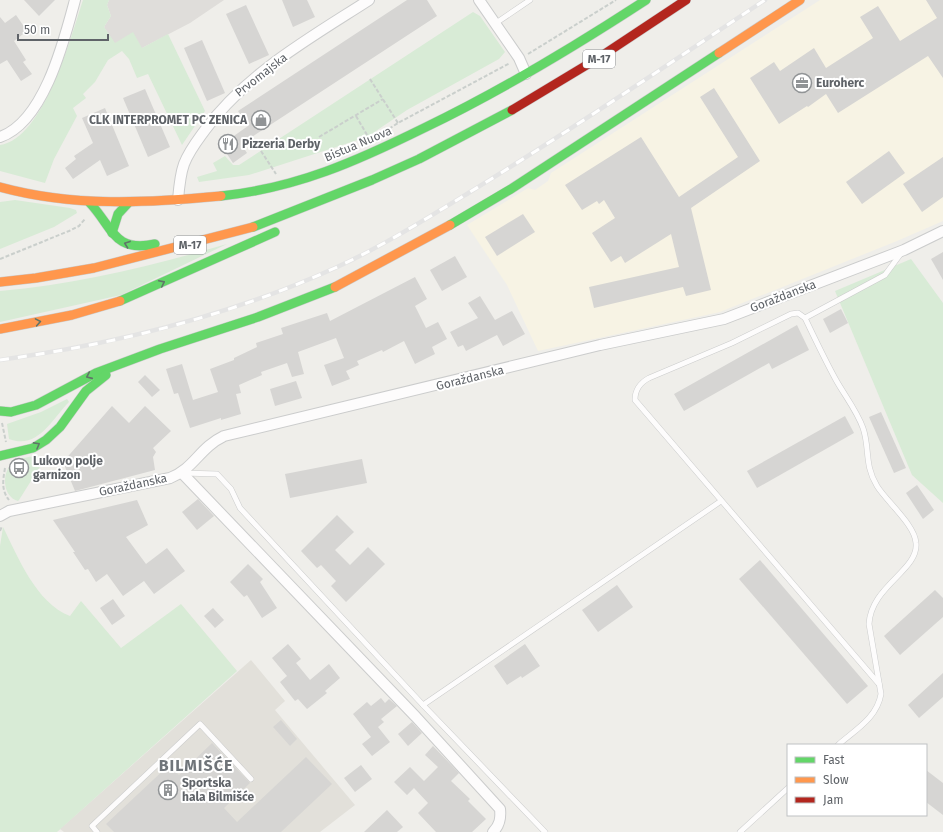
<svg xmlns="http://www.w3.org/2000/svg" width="943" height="832" font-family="'Fira Sans',sans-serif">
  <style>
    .commercial { fill: #f7f3e4 }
    .industrial { fill: #dfddda }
    .education { fill: #e2e0da }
    .green { fill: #d8ebd6 }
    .building { fill: #d6d5d3 }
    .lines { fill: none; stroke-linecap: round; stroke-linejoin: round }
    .lane-casing { stroke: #cbcccc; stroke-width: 6 }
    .street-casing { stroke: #cbcccc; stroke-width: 12 }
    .fast-casing { stroke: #cacacb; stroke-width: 10 }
    .slow-casing { stroke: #cacacb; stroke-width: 10 }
    .jam-casing { stroke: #cacacb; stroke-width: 10 }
    .path { stroke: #cacfcc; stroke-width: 2; stroke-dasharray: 4 2; stroke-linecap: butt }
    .lane { stroke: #fdfcfc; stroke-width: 5 }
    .street { stroke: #fdfcfc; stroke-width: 10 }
    .fast { stroke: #63d668; stroke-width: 9 }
    .slow { stroke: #ff974d; stroke-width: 9 }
    .jam { stroke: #b3261e; stroke-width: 9 }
    .rail-casing { stroke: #e4e4e4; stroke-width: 4.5 }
    .rail { stroke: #fff; stroke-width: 3; stroke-dasharray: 9; stroke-linecap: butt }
    .oneway { stroke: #607468 }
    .labels { text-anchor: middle; stroke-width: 4; stroke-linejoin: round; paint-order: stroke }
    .shield { fill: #fff; stroke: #8f9295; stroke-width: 1 }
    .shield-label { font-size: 11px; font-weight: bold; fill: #5f6368 }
    .street-label { font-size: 12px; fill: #5f6368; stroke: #fff }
    .poi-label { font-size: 12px; font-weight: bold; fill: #5f6368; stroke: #fff; text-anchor: start }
    .district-label { font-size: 16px; font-weight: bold; letter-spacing: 1px; fill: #70757a; stroke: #fff }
  </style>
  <rect width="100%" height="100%" fill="#efeeea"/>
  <path class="commercial" d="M820,0H943V221L897,241L720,312L538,351L507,285L467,225L528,188L535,190L548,181L551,173Z"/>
  <path class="industrial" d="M109,0H224L190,23L142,48L115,44L104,27L111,16L107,5Z"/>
  <path class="education" d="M251,660L285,701L275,710L355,805L320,832H64L60,829Z"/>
  <g class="green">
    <path d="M83,0H109L107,5L111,16L104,27L115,43L133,32L142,48L168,34L205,111L182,145L148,74L137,78L129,59L122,51L108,60L95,82L83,94L86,98L73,108L77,116L54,159L45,183L0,171V145C44,139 71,36 83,0Z"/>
    <path d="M473,12L480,16L505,52L499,59L407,110L367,137L249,175L199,182L197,177L217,171L213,163L225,156L233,165H239Z"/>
    <path d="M15,200L70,208L76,210L77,213L54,227L0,249V202Z"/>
    <path d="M227,244L121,295L0,322V291C78,284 152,266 227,244Z"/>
    <path d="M911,259L943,303V503L912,475L835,291Z"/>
    <path d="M67,399L69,402C52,419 38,450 9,439L7,424L41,412Z"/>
    <path d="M36,456L46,457L19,500L18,501C3,497 1,473 12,464C18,458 28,457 36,456Z"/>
    <path d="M3,527C18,557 36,603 70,616L81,601L121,648L181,604L237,671L57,832H0V546Z"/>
  </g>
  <g class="building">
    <path d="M24,0H55L39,16Z"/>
    <path d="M282,0H307L315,17L293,27Z"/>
    <path d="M407,0H427L437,16L241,144L247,153L233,163L221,145L248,126L238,111Z"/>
    <path d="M926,0H943V78L928,56L838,113L826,94L808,107L807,106L779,124L750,78L774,62L780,71L814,48L826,68L873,38L860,17L878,6L900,41L937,18Z"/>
    <path d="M246,5L269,55L249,64L226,14Z"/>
    <path d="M16,15L27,31L14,41L26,60L23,62L32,74L21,81L7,60L0,64V17L5,23Z"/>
    <path d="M202,40L225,93L207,101L184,48Z"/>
    <path d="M714,88L760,161L691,208L711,290L686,296L683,287L594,308L589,287L679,267L671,234L625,263L621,256L611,262L592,233L615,218L604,200L599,204L597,201L582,210L565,185L641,137L679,197L738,157L700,97Z"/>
    <path d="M145,89L170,147L148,157L123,98Z"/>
    <path d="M105,108L129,166L107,176L100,160L73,179L65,168L76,159L74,156L93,143L82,118Z"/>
    <path d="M889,151L905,173L862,204L846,182Z"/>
    <path d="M943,157V197L922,212L903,184Z"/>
    <path d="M523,214L535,232L497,256L485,237Z"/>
    <path d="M943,252V280L931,259Z"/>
    <path d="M455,256L467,277L442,291L430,270Z"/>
    <path d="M415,277L427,299L415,306L426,328L438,322L447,339L432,347L435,354L415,364L404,341L383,352L382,350L357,361L359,365L346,371L350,379L332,386L324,365L344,358L336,338L298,352L304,374L292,377L287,363L261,372L262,375L239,385L241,393L236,394L241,414L221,420V418L190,428L178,393L174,394L166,369L182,364L193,400L218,392L210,369L234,360V358L257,347L256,343L283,334L281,328L327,313L330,321Z"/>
    <path d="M480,296L495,320L512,311L525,334L503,346L497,335L466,351L463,345L458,347L450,332L478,318L468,303Z"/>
    <path d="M841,309L848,323L830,333L823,319Z"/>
    <path d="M797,325L809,350L772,369L769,363L684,411L674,394Z"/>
    <path d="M145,375L160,390L152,397L138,382Z"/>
    <path d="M296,381L302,398L275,406L270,389Z"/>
    <path d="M112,406L129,423L145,406L171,431L153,448L156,452L153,457L155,470L75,491L63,462Z"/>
    <path d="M881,412L906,468L894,473L869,417Z"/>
    <path d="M845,416L854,433L757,488L747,471Z"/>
    <path d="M362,459L367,483L290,498L285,474Z"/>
    <path d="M917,485L934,510L923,519L906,493Z"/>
    <path d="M198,499L214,516L197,530L182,512Z"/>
    <path d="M137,500L148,525L126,537L146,564L167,548L185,571L154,594L144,581L123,596L107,574L96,582L88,569L85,570L73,552H75L53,520Z"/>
    <path d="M337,515L354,532L335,550L350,565L368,547L385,564L346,602L331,586L336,581L321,565L317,568L301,551Z"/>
    <path d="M760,560L868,686L847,704L739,579Z"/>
    <path d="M248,564L263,579L260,582L277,608L262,618L247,595L244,597L230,582Z"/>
    <path d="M617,585L633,607L598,632L582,610Z"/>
    <path d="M935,590L943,598V617L900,655L884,636Z"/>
    <path d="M113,599L125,616L112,625L100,608Z"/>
    <path d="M213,608L224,620L215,628L204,616Z"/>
    <path d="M288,644L301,659L296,663L310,680L329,664L340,678L325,691L327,693L307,709L298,699L295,701L280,682L287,676L272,658Z"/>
    <path d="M525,644L540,666L522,678L521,676L507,685L494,666Z"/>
    <path d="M943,673V697L919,718L908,705Z"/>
    <path d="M381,698L385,703L389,699L397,706L381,719L384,722L378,727L390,742L372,756L362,744L371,737L353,714L367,702L371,706Z"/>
    <path d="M281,720L297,739L290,746L273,727Z"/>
    <path d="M412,722L422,733L408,746L398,734Z"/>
    <path d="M212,743L250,783L224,808L237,822L306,757L332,784L281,832H114L106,824L169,765L179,775Z"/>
    <path d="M433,746L459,773L451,781L470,799L468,801L486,819L472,832H436L418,813L428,803L414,788L407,795L394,782L410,767L424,781L438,767L425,755Z"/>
    <path d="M361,765L372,779L355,792L344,778Z"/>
    <path d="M926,770L943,783V815L926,802Z"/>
    <path d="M387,810L403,827L397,832H364Z"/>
  </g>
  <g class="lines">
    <g class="lane-casing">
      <g id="lane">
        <path d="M496,23L530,0"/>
        <path d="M805,318L798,313L791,314L732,343L649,378C640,383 635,389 635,400L879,684"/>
        <path d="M183,473L217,474L231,489L240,508L423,705L545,832"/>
        <path d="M423,705L721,501"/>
        <path d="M838,745C855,730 877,718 881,694L869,624C871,586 919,570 916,543C915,525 887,502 877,486C864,465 870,448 863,428C857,411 845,396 836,380C825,360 815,339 805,318L885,275L902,252"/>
        <path d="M97,832L92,826L200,724L251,779"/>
        <path d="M740,832L788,788"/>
      </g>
    </g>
    <g class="street-casing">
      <g id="street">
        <path d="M479,0L519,58L526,74"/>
        <path d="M0,137C44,122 64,41 75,0"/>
        <path d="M178,200C179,188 180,175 184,164C189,151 197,141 205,130C247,73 310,38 369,0"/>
        <path d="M182,473L416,717L500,809C501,818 500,825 493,832"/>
        <path d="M0,516L9,511L170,478C195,468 199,448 224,436L600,345L724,319L904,250L943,231"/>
      </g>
    </g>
    <g class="fast-casing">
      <g id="fast">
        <path d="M221,196C297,188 357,161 424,128C501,91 574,47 646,0"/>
        <path d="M89,202C113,227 113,253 155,244"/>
        <path d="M450,225L511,189L719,53"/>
        <path d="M253,227L372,180L419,159L512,110"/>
        <path d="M112,233L118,214L129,202"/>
        <path d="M120,301L275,232"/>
        <path d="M0,411L11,412L36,405L96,373L160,349L258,317L335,287"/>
        <path d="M0,456L33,448L46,440L60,427L86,391L106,375"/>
      </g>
    </g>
    <g class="slow-casing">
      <g id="slow">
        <path d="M719,53L800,0"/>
        <path d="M0,187C73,207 147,203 221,196"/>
        <path d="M0,282L36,278L94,268L253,227"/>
        <path d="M335,287L450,225"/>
        <path d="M0,329L72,315L120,301"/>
      </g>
    </g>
    <g class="jam-casing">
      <path id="jam" d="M512,110L600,57L686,0"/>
    </g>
    <g class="path">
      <path d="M528,54L616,0"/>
      <path d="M370,79L398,123"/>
      <path d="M356,116L370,140"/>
      <path d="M384,132L398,123L510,63"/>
      <path d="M319,137L383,99"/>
      <path d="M261,151L276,174"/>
      <path d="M0,259L69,231L79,226L85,219"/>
      <path d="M2,423L6,442"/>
      <path d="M5,468C3,480 1,490 9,500"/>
      <path d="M0,531L2,526"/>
    </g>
    <use href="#lane" class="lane"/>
    <use href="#street" class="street"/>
    <use href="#fast" class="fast"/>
    <use href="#slow" class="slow"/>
    <use href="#jam" class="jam"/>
    <g class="rail-casing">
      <path id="rail" d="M0,360C116,344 227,317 335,268C381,247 426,219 470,192C570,131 667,65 765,0"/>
    </g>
    <use href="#rail" class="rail"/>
  </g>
  <defs><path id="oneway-chevron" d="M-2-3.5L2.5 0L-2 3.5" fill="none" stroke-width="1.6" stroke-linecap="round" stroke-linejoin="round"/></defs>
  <g class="oneway">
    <use href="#oneway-chevron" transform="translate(127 244) rotate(-160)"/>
    <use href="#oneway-chevron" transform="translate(162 283) rotate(-26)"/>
    <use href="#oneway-chevron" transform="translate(38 322) rotate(-10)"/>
    <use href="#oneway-chevron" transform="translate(89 376) rotate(156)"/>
    <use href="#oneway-chevron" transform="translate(37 445) rotate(-29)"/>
  </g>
  <defs>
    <g id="office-ring" transform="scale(1)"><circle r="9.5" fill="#fff" stroke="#919496" stroke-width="1.5"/><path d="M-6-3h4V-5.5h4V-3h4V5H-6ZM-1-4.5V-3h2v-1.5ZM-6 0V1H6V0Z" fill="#919496"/></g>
    <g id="shop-ring" transform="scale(1)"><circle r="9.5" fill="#fff" stroke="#919496" stroke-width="1.5"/><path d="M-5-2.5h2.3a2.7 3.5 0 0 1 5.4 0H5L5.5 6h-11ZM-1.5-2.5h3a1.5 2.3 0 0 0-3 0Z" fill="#919496"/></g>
    <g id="restaurant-ring" transform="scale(1)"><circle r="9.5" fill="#fff" stroke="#919496" stroke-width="1.5"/><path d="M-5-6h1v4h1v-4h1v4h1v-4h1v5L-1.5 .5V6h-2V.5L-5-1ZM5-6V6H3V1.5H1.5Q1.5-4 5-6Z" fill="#919496"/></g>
    <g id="bus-ring" transform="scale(1)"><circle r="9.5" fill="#fff" stroke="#919496" stroke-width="1.5"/><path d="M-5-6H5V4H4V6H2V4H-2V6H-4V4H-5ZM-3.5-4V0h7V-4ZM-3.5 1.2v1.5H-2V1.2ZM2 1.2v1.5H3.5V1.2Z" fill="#919496"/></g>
    <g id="building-ring" transform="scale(1)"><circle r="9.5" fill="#fff" stroke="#919496" stroke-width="1.5"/><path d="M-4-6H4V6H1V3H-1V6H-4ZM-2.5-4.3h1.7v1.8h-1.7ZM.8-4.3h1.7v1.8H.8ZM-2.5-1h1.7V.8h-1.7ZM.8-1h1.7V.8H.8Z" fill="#919496"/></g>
  </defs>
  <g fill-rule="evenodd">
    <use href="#office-ring" x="802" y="83"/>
    <use href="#shop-ring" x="261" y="120"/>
    <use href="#restaurant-ring" x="228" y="144"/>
    <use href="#bus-ring" x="19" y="468"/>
    <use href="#building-ring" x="168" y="790"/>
  </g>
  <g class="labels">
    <g class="shield">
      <rect x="583" y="50" width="32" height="18" rx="3"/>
      <rect x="174" y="236" width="32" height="18" rx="3"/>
    </g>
    <g class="shield-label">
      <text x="599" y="63">M-17</text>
      <text x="190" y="249">M-17</text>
    </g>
    <g class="street-label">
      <text transform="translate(261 75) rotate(-38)" y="4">Prvomajska</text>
      <text transform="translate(358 144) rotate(-23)" y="4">Bistua Nuova</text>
      <text transform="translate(783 296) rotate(-21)" y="4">Goraždanska</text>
      <text transform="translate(470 378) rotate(-14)" y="4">Goraždanska</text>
      <text transform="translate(133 485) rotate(-12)" y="4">Goraždanska</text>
    </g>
    <g class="poi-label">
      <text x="816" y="87">Euroherc</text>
      <text x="247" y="124" text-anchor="end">CLK INTERPROMET PC ZENICA</text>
      <text x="242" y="148">Pizzeria Derby</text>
      <text x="33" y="465">Lukovo polje<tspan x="33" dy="14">garnizon</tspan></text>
      <text x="182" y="787">Sportska<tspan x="182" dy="14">hala Bilmišće</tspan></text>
    </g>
    <g class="district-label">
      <text x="196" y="771">BILMIŠĆE</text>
    </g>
  </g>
  <rect x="787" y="744" width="140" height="72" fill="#ffffff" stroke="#bfc1c3"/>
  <rect x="795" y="757" width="20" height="6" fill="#63d668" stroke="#bfc1c3"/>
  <text x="823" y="764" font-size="12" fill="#5f6368">Fast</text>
  <rect x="795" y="777" width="20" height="6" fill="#ff974d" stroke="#bfc1c3"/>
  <text x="823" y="784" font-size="12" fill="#5f6368">Slow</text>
  <rect x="795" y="797" width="20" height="6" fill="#b3261e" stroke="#bfc1c3"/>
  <text x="823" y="804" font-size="12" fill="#5f6368">Jam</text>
  <path d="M18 34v6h90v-6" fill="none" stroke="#5f6368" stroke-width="2"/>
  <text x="24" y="34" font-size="12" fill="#5f6368" stroke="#ffffff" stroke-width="3" paint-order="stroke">50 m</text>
</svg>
